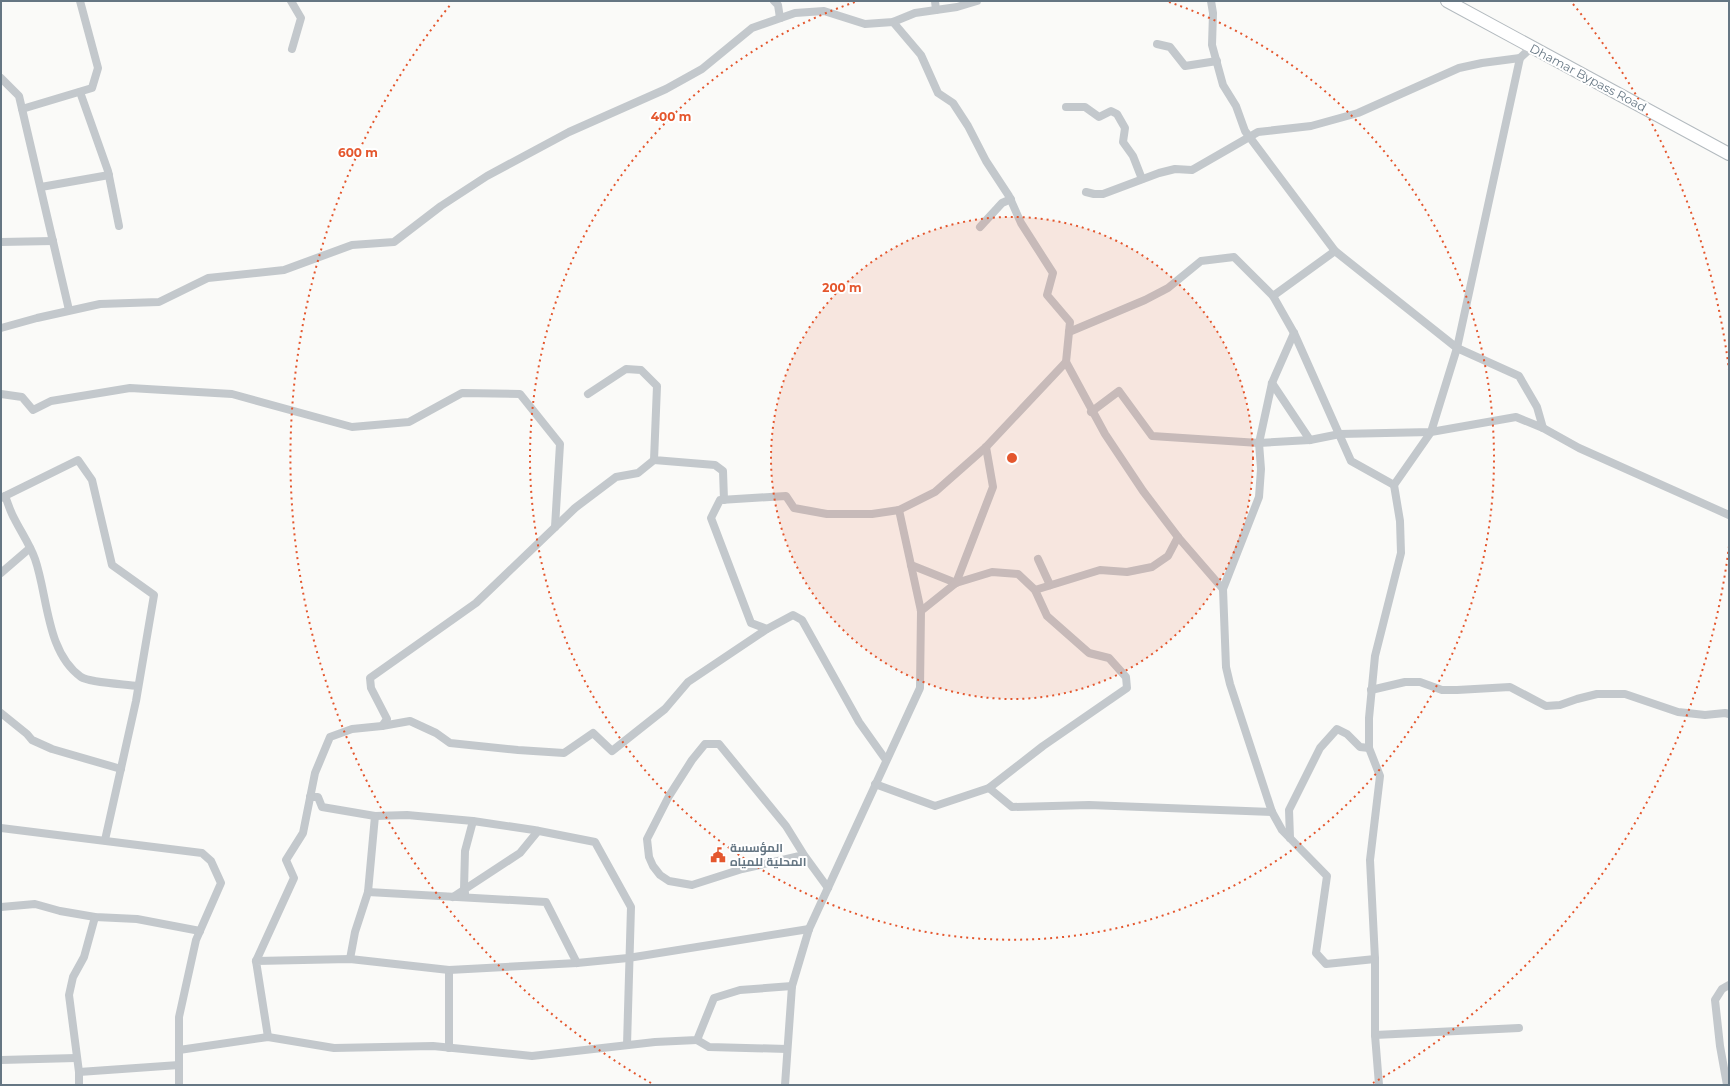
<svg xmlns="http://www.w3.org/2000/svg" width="1730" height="1086" font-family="Montserrat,Cairo,sans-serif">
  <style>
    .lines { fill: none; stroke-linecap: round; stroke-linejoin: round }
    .secondary-casing { stroke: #b3babf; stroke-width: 14 }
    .minor { stroke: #c3c8cc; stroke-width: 8 }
    .secondary { stroke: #fff; stroke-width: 12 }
    .ring { fill: none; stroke: #e4572e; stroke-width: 2; stroke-dasharray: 2 4 }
    .labels { text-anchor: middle; stroke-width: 4; stroke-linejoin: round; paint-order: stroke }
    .street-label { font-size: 12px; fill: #657683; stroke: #fff }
    .poi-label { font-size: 12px; font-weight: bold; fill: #657683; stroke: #fff; text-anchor: start }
    .centre { fill: #e4572e; stroke: #fff; stroke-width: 2 }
    .ring-label { font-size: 12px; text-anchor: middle; font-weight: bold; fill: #e4572e; stroke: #fff; stroke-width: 4; stroke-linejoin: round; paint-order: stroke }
  </style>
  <rect width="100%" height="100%" fill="#fafaf8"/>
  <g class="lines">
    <g class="secondary-casing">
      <path id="secondary" d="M1447,1L1729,154"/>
    </g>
    <g class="minor">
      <path d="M291,1L301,18L292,49"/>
      <path d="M774,1L778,5L780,18"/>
      <path d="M935,1L936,10"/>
      <path d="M1211,1L1213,13L1212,45L1223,85L1236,106L1245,131L1335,251L1457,348L1520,58"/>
      <path d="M1157,44L1170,47L1185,66L1217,61"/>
      <path d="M1,78L19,96L69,310"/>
      <path d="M80,92L108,171L119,226"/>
      <path d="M1066,107H1085L1099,117L1111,111L1117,114L1125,128L1123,142L1133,156L1142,179"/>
      <path d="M22,109L92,88L98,68L80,1"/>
      <path d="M41,187L109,175"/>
      <path d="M1086,192L1094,194H1103L1159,173L1175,169L1192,170L1258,132L1311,126L1358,113L1459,68L1482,63L1520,58L1532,47"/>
      <path d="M980,227L1002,203L1011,199"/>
      <path d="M1,242L53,241"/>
      <path d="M1273,296L1294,333L1351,461L1394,485"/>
      <path d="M1,328L37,318L100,304L159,302L208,278L284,270L352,245L394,242L441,206L487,176L569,132L666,89L702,69L752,28L795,13L824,11L865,24L893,22L915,13L957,7L977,1"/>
      <path d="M1069,332L1145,300L1168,288L1201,261L1234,257L1273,296L1335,251"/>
      <path d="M1066,362L1105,434L1143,491L1178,537L1223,589L1226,667L1230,684L1272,812L1282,830L1327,876L1316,953L1326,964L1375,959"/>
      <path d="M1272,383L1310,440"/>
      <path d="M1,394L22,397L33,410L51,401L130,388L232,394L352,427L409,422L462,393L520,394L560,444L555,527"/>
      <path d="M588,394L626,369L641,370L657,386L654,460L715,465L723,471L724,500"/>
      <path d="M1091,412L1119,391L1152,436L1259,443L1310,440L1340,434L1431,432L1457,348L1519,376L1537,407L1543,428"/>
      <path d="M5,496C8,503 10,511 14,518C21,532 30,545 35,559C48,596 46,652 81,677C91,683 124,684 138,686"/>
      <path d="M1,498L78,460L92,480L112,565L154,595L136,701L105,840"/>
      <path d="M1038,559L1050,585"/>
      <path d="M911,565L956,583L993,487L986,447"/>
      <path d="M1,573L30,548"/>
      <path d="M1223,589L1259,497L1261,469L1259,443L1272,383L1294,333"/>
      <path d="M1035,590L1100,570L1127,572L1152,567L1168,556L1178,537"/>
      <path d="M1371,690L1405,682H1420L1442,690H1457L1510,687L1546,706L1560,705L1577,699L1597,694H1625L1678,712L1705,715L1725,713L1729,714"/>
      <path d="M1,713L27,734L32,740L52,749L121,769"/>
      <path d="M382,726L410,721L436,733L450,743L518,750L564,753L593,733L612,751L665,709L688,682L767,629"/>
      <path d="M886,760L859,722L802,620L793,615L767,629L751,623L711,518L720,500L786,496L794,508L827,514H872L899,510L935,492L986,447L1066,362L1070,322L1047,295L1053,273L1021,223L1009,196L986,161L968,126L953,103L938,93L921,55L893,22"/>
      <path d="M875,784L935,806L989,788L1043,746L1127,688L1126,677L1109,658L1089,653L1047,616L1035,590L1018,574L992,572L956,583L921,611"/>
      <path d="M989,788L1012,807L1089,805L1272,812"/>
      <path d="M310,797H318L322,807L375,816L407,815L473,821L534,830L595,842L631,907L627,1045"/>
      <path d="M1,828L202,853L211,861L221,883L196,940L179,1017V1085"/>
      <path d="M1290,838L1289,810L1320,748L1337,729L1347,734L1360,747L1369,748"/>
      <path d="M804,855L786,826L719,744H705L692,760L669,796L647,839L649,857L653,866L660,875L669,881L692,885L742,869L804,855L828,888"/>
      <path d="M368,892L546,902L577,963"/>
      <path d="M465,893L464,889L465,851L473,821"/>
      <path d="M453,897L520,853L538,831"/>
      <path d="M1,907L35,904L60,911L95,917L137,919L200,931"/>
      <path d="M350,959L355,932L368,892L375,816"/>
      <path d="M256,961L294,878L286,860L303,833L315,773L330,737L352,729L382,726L387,719L371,688L370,678L476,603L575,508L616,477L638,473L654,460"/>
      <path d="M449,970V1048"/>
      <path d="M1375,1035L1519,1028"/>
      <path d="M268,1037L256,961L350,959L449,970L577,963L628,958L809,929"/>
      <path d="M697,1040L709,1047L787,1049"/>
      <path d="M179,1050L268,1037L334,1048L433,1046L532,1056L655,1042L697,1040L714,998L740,990L792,986"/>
      <path d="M1,1060L76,1058"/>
      <path d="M79,1072L179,1065"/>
      <path d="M79,1085V1072L69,995L73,977L84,957L95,917"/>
      <path d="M785,1085L792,986L809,929L920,688L921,611L899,510"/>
      <path d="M1379,1085L1375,1035V959L1370,860L1380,776L1369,748V718L1375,656L1401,553L1400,521L1394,485L1431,432L1516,417L1543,428L1579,448L1729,515"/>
      <path d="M1727,1085L1720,1046L1715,1000L1722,989L1729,985"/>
    </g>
    <use href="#secondary" class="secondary"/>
  </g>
  <circle cx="1012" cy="458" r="241" fill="#e4572e" fill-opacity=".12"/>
  <g class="ring">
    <circle cx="1012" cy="458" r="241"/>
    <path d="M1169 2A482 482 0 1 1 855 2"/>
    <path d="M1729 546A722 722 0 0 1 1373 1083M651 1083A722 722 0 0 1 451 4M1573 4A722 722 0 0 1 1729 370"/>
  </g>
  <defs>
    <g id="civic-bare" transform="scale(1.2)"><path d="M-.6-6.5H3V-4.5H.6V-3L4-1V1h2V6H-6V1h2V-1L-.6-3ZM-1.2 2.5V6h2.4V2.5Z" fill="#e4572e" stroke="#fff" stroke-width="2.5" paint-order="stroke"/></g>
  </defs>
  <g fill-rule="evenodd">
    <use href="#civic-bare" x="718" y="855"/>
  </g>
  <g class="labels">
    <g class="street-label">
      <text transform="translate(1588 78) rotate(28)" y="4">Dhamar Bypass Road</text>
    </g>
    <g class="poi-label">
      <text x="730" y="852">المؤسسة<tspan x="730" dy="14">المحلية للمياه</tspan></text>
    </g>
  </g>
  <circle cx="1012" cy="458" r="6" class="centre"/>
  <g class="ring-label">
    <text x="671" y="121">400 m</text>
    <text x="358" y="157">600 m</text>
    <text x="842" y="292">200 m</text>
  </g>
  <rect width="1730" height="1086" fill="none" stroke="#657683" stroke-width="4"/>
</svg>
